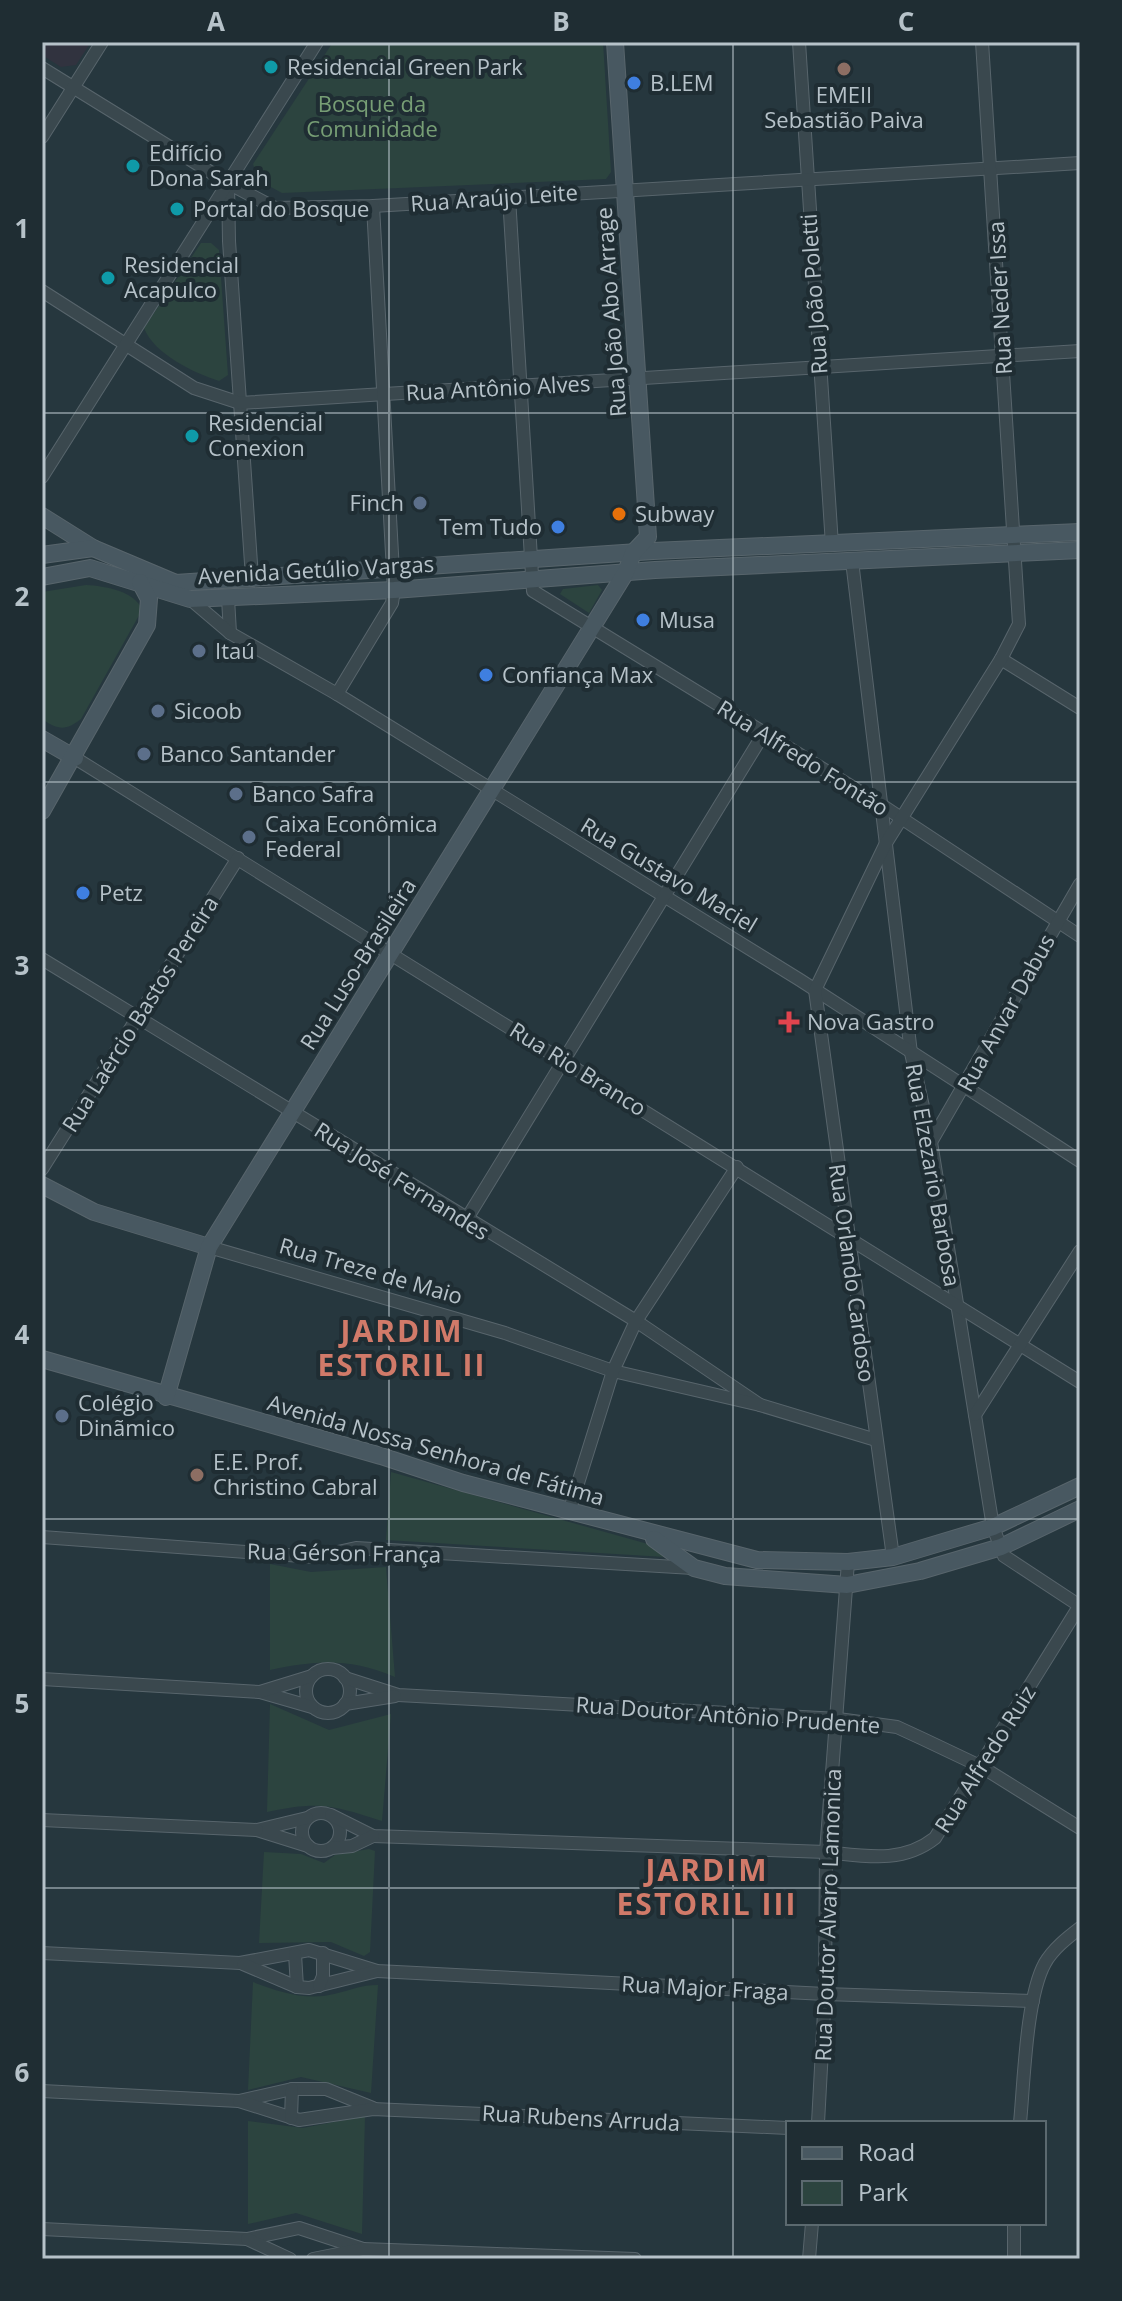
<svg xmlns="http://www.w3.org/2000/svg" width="1122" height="2301" font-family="'Open Sans',sans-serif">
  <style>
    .medical { fill: #31333f }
    .green { fill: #2c443f }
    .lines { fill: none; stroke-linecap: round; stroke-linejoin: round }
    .street-casing { stroke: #58656c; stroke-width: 14 }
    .secondary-casing { stroke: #58656c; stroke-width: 18 }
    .street { stroke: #3a484e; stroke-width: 12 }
    .secondary { stroke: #485861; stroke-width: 16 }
    .grid { fill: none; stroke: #b6c2c9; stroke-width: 2; stroke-opacity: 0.55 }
    .culture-dot { fill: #0f9aa8; stroke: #1f2d33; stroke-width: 3 }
    .education-dot { fill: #8d6e63; stroke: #1f2d33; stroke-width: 3 }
    .shop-dot { fill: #3f7fe0; stroke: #1f2d33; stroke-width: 3 }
    .service-dot { fill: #5c6f8a; stroke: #1f2d33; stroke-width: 3 }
    .food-dot { fill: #e8710a; stroke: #1f2d33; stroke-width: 3 }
    .health-dot { fill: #e0444e; stroke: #1f2d33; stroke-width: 3 }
    .labels { text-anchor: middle; stroke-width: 8; stroke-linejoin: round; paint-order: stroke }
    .poi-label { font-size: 22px; fill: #b6c2c9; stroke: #1f2d33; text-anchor: start }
    .park-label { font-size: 22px; fill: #779e75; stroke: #1f2d33 }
    .street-label { font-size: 22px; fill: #b6c2c9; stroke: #1f2d33 }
    .district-label { font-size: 30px; font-weight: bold; letter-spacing: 2px; fill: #d17a69; stroke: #1f2d33 }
    .neatline { fill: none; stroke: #b6c2c9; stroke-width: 3 }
    .grid-label { font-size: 26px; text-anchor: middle; font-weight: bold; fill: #b6c2c9 }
  </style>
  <rect width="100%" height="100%" fill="#26373e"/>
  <path class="medical" d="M42,42H91L76,65L61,67L42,55Z"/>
  <g class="green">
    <path d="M333,42H603L611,172L606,179L282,193L258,180L253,164Z"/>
    <path d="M201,243H211L219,250L228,375L219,381C194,373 154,354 144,328Z"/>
    <path d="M86,585C105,586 135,591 142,610L81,719C66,731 58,730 42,719V592Z"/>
    <path d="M598,585L602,590L589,613L560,594L563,589Z"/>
    <path d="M391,1472L655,1546L665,1550V1557L386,1540Z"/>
    <path d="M270,1564L311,1572L386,1567L395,1677C349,1658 318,1660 270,1670Z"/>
    <path d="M270,1704L329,1730L391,1714L382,1821C332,1805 319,1801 267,1812Z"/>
    <path d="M369,1849L375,1851L370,1952L364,1956L331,1942L259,1943L264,1852L301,1854L324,1863L335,1855Z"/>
    <path d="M253,1982C279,1992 307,2001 334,1994C351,1990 361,1985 378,1985L371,2093L301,2077L248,2090Z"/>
    <path d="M365,2116L362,2234L296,2213L248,2224V2121L303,2128Z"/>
  </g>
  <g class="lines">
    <g class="street-casing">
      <g id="street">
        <path d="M799,42L832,545"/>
        <path d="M42,68L228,183L275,208L373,206L1080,163"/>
        <path d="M42,137L102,42"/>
        <path d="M228,183L229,241L252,578"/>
        <path d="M509,197L533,591L880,804L1080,936"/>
        <path d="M42,291L194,388L240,403L1080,351"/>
        <path d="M42,477L317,42"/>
        <path d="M852,561L911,1053L931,1142L993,1527L1004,1556L1080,1606"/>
        <path d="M228,598L230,633"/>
        <path d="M190,599L230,633L337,694L800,980L1080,1161"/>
        <path d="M1001,659L1080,708"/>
        <path d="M337,694L392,603L394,590L373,206"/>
        <path d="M75,758L1080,1382"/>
        <path d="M42,959L636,1321L760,1405"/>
        <path d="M931,1142L1080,884"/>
        <path d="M42,1169L238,858"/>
        <path d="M466,1220L764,733"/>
        <path d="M209,1247L505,1333L613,1371L760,1405L876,1440"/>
        <path d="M975,1415L1080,1251"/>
        <path d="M569,1512L613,1371L636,1321L737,1167"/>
        <path d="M42,1537L315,1557L356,1548L693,1568"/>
        <path d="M893,1557L815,990L886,843L1001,659L1019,624L982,42"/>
        <circle cx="328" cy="1691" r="22"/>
        <path d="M345,1678L398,1695L838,1719L897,1727L923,1739L982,1767L1080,1828"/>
        <path d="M42,1679L260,1692L312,1707"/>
        <path d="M260,1692L312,1676"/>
        <path d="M345,1704L395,1696"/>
        <circle cx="321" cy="1832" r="19"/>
        <path d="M331,1815L373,1836L826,1852C865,1856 902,1864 935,1838L1080,1605"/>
        <path d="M307,1818L257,1830L308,1846"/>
        <path d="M42,1820L257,1830"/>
        <path d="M332,1848L352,1846L373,1836"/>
        <path d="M42,1953L240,1963L309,1950L377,1971L825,1994L1033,2001"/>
        <path d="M295,1954L297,1987"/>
        <path d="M243,1964L297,1987L309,1988L377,1971"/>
        <path d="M319,1986L323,1976V1953"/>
        <path d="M42,2091L239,2101L292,2089H326L373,2108"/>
        <path d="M239,2101L299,2120L373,2109L788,2128"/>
        <path d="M291,2118L292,2089"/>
        <path d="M818,2123L825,1994L826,1852L848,1562"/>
        <path d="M1020,2123C1024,2082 1026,1997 1045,1963C1053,1949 1067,1938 1080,1928"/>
        <path d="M1014,2223V2259"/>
        <path d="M42,2229L247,2239L299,2228L363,2249"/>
        <path d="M247,2239L290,2259"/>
        <path d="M313,2259L363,2249L635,2259"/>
        <path d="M809,2259L812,2223"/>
      </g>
    </g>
    <g class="secondary-casing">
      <g id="secondary">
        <path d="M42,516L93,548L176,583L653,551L1080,532"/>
        <path d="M42,555L93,548"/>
        <path d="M42,577L90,568L190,599L394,590L655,570L1080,550"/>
        <path d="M42,739L75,758"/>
        <path d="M42,811L147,625L149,599L140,582"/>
        <path d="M42,1185L94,1212L209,1247"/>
        <path d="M42,1359L381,1456L463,1483L757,1560L848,1562L893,1557L993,1527L1080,1486"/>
        <path d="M166,1397L209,1247L626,572L633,553L648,537L615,42"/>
        <path d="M654,1539L694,1568L725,1576L847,1585L920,1571L1001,1547L1080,1509"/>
      </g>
    </g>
    <use href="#street" class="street"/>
    <use href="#secondary" class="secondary"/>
  </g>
  <path class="grid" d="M389,42V2259M733,42V2259M42,413H1080M42,782H1080M42,1150H1080M42,1519H1080M42,1888H1080"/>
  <g class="culture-dot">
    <circle cx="271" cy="67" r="8"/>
    <circle cx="133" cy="166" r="8"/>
    <circle cx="177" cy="209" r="8"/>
    <circle cx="108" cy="278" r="8"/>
    <circle cx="192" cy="436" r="8"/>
  </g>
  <g class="education-dot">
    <circle cx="844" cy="69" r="8"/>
    <circle cx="197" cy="1475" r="8"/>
  </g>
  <g class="shop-dot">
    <circle cx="634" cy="83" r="8"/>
    <circle cx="558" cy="527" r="8"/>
    <circle cx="643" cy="620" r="8"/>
    <circle cx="486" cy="675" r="8"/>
    <circle cx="83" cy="893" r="8"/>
  </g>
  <g class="service-dot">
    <circle cx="420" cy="503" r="8"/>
    <circle cx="199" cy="651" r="8"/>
    <circle cx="158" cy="711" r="8"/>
    <circle cx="144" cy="754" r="8"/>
    <circle cx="236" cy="794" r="8"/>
    <circle cx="249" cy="837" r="8"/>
    <circle cx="62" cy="1416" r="8"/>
  </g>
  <circle class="food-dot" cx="619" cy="514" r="8"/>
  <path class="health-dot" d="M785 1010h8v8h8v8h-8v8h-8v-8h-8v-8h8z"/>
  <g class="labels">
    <g class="poi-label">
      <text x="287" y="75">Residencial Green Park</text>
      <text x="650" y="91">B.LEM</text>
      <text x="844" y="103" text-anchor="middle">EMEII<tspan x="844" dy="25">Sebastião Paiva</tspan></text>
      <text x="149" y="161">Edifício<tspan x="149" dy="25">Dona Sarah</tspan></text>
      <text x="193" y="217">Portal do Bosque</text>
      <text x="124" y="273">Residencial<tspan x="124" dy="25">Acapulco</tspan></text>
      <text x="208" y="431">Residencial<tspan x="208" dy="25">Conexion</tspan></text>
      <text x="404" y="511" text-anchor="end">Finch</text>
      <text x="635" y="522">Subway</text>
      <text x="542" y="535" text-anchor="end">Tem Tudo</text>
      <text x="659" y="628">Musa</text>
      <text x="215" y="659">Itaú</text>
      <text x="502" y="683">Confiança Max</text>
      <text x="174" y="719">Sicoob</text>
      <text x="160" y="762">Banco Santander</text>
      <text x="252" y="802">Banco Safra</text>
      <text x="265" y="832">Caixa Econômica<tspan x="265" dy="25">Federal</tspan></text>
      <text x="99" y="901">Petz</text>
      <text x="807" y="1030">Nova Gastro</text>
      <text x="78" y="1411">Colégio<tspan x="78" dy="25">Dinãmico</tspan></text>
      <text x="213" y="1470">E.E. Prof.<tspan x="213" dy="25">Christino Cabral</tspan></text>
    </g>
    <g class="park-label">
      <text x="372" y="112">Bosque da<tspan x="372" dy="25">Comunidade</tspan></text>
    </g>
    <g class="street-label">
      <text transform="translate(494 198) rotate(-4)" y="8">Rua Araújo Leite</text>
      <text transform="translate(814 294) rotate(-94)" y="8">Rua João Poletti</text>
      <text transform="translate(1000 298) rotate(-93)" y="8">Rua Neder Issa</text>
      <text transform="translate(611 312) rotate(-94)" y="8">Rua João Abo Arrage</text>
      <text transform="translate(498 388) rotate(-3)" y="8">Rua Antônio Alves</text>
      <text transform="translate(316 570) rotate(-3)" y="8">Avenida Getúlio Vargas</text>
      <text transform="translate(803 758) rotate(32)" y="8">Rua Alfredo Fontão</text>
      <text transform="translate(669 875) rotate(31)" y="8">Rua Gustavo Maciel</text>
      <text transform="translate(358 964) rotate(-58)" y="8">Rua Luso-Brasileira</text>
      <text transform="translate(1006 1013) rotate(-61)" y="8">Rua Anvar Dabus</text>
      <text transform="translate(140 1014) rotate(-58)" y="8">Rua Laércio Bastos Pereira</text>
      <text transform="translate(578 1069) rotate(32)" y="8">Rua Rio Branco</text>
      <text transform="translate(933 1175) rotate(80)" y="8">Rua Elzezario Barbosa</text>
      <text transform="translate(402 1181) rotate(32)" y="8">Rua José Fernandes</text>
      <text transform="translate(371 1271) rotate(16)" y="8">Rua Treze de Maio</text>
      <text transform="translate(852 1273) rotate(82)" y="8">Rua Orlando Cardoso</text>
      <text transform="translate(436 1450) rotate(16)" y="8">Avenida Nossa Senhora de Fátima</text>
      <text transform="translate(344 1553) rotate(1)" y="8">Rua Gérson França</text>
      <text transform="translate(728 1715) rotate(4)" y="8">Rua Doutor Antônio Prudente</text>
      <text transform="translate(985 1759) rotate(-58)" y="8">Rua Alfredo Ruiz</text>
      <text transform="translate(828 1915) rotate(-88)" y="8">Rua Doutor Alvaro Lamonica</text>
      <text transform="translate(705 1988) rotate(3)" y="8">Rua Major Fraga</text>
      <text transform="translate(581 2118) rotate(3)" y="8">Rua Rubens Arruda</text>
    </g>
    <g class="district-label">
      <text x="402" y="1342">JARDIM<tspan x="402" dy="34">ESTORIL II</tspan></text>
      <text x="707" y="1881">JARDIM<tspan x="707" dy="34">ESTORIL III</tspan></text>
    </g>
  </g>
  <rect width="1122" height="2301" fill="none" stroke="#1f2d33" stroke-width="88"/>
  <rect x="786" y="2121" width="260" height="104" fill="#1f2d33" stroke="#5b696f" stroke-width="2"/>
  <rect x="802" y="2147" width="40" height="12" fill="#485861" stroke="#5b696f" stroke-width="2"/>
  <text x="858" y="2161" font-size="24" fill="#b6c2c9">Road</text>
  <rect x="802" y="2181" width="40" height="24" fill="#2c443f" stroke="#5b696f" stroke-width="2"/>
  <text x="858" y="2201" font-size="24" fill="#b6c2c9">Park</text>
  <rect x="44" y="44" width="1034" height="2213" class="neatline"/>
  <g class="grid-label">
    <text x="216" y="31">A</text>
    <text x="561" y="31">B</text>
    <text x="906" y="31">C</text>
    <text x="22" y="238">1</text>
    <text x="22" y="606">2</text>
    <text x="22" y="975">3</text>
    <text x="22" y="1344">4</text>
    <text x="22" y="1713">5</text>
    <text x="22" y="2082">6</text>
  </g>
</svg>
